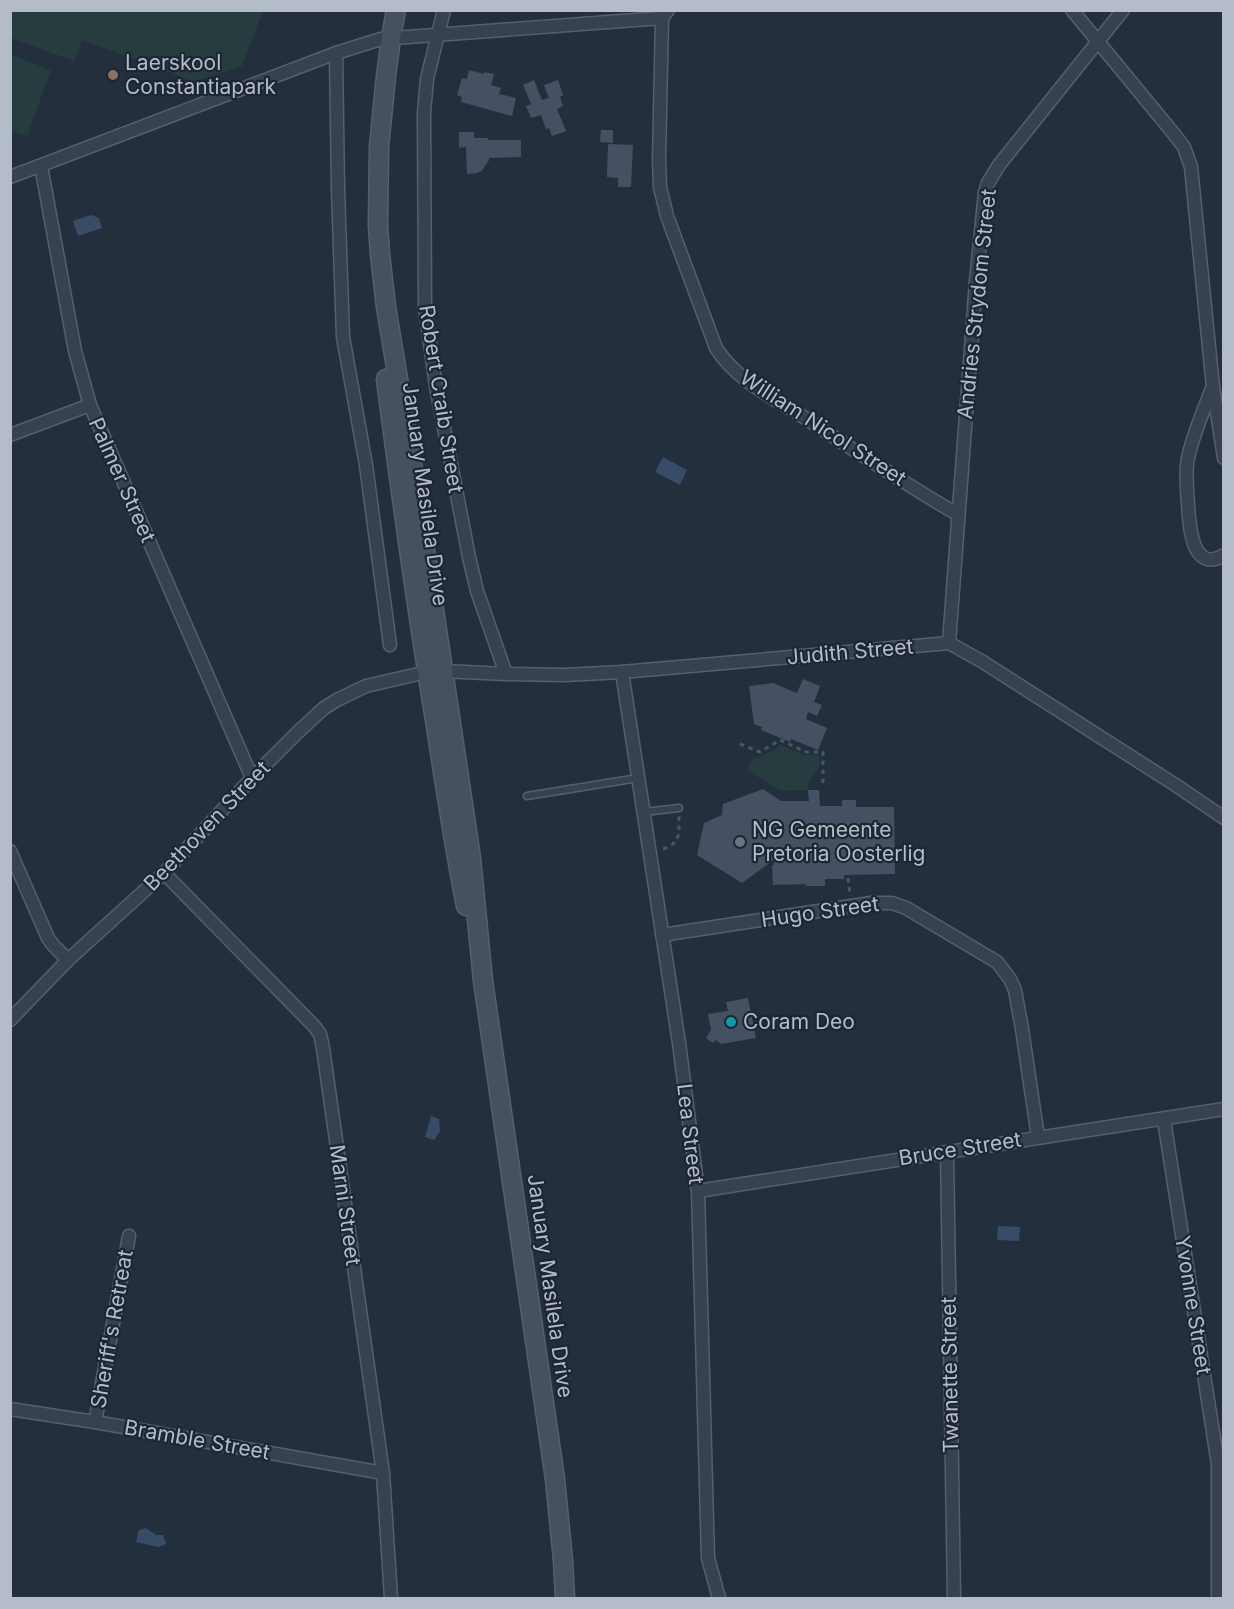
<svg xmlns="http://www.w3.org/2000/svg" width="1234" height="1609" font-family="Inter,sans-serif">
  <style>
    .green { fill: #263c3f }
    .water { fill: #394c67 }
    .building { fill: #455162 }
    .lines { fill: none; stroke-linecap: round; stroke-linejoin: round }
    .lane-casing { stroke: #565f6c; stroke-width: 9 }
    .street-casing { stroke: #565f6c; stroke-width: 15 }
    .secondary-casing { stroke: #565f6c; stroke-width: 21 }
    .path { stroke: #44595c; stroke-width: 3; stroke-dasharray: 4.5 4.5; stroke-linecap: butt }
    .lane { stroke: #38414e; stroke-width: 6 }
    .street { stroke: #38414e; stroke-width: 12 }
    .secondary { stroke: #465061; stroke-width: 18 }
    .education-dot { fill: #8d6e63; stroke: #1d2633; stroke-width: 2 }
    .worship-dot { fill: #6b7280; stroke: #1d2633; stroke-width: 2 }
    .culture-dot { fill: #0f9aa8; stroke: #1d2633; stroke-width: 2 }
    .labels { text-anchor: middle; stroke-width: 4.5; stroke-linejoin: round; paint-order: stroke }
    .poi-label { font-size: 21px; fill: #b4bcc9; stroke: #1d2633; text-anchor: start }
    .street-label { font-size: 21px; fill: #b4bcc9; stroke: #1d2633 }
  </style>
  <rect width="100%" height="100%" fill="#242f3e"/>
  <g class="green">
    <path d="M10,11L11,10L263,11L242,66L188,84L185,78L82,40L74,61L11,38Z"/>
    <path d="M11,55L51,70L27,136L11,130Z"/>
    <path d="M779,744L803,755H819L820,765L809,782L808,790L780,791L747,770L754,757L759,759L761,755L776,750Z"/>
  </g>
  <g class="water">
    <path d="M91,215L99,218L102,228L78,236L73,221Z"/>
    <path d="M663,457L687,470L680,485L655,472Z"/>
    <path d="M431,1116L439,1119L440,1131L434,1140L425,1137Z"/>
    <path d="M998,1226L1020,1227L1019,1241L997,1240Z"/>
    <path d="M146,1528L156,1535H163L166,1544L158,1547L136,1542L139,1530Z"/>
  </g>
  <g class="building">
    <path d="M469,70L484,74V72L494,74L491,85L501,88L499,94L516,98L512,116L461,102L462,97L457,95L462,78L467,79Z"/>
    <path d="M534,80L542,100L549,98L544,85L558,80L563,95L560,97L563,106L557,109L566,131L552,136L549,128L546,129L541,115L531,118L526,106L531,104L523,85Z"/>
    <path d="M601,130H613V143L600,142Z"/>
    <path d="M459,132H474V138H488V140H521V157L489,158V160L481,172H478V173L467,174L466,147L459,148Z"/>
    <path d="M608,144L633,145L631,187H618V178L607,177Z"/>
    <path d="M803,679L820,686L814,702L822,705L817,716L808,712L806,719L827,728L818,750L791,739L790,742L761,730L762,727L754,724L749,686L773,683L797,693Z"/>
    <path d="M763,789L781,801H809L808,790H819L820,806H842V800H856V807H894L895,874L844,875V879H825V886H805L806,884L773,885L772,865H774L775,859L742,883L697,855L704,823L722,815L723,804Z"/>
    <path d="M748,998L756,1038L721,1044L716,1040L713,1043L706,1038L711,1030L708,1014L728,1011L726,1002Z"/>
  </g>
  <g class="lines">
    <g class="lane-casing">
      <g id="lane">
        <path d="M527,796L638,778"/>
        <path d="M644,812L679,808"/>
      </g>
    </g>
    <g class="street-casing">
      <g id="street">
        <path d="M444,10L427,79L424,113L425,308L436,386L469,557L477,591L506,674"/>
        <path d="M668,10L662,18L659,159L660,187L667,216L716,348C736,380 774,398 805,418C855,451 905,484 957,514"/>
        <path d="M1072,10L1174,134L1184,147L1191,167L1213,387L1224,458"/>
        <path d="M336,53L338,190L343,337L366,465L390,645"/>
        <path d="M41,166L75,351L90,405L252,778"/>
        <path d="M10,177L336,53L381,39L662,18"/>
        <path d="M1212,388C1204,410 1193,434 1188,458C1185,472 1187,489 1188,504C1189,522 1191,575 1224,555"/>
        <path d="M10,435L90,405"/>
        <path d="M949,643L976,281L985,192L988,183L999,165L1123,10"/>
        <path d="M622,672L679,1043L698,1191L708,1558L719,1598"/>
        <path d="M10,851L48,938L53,945L68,960"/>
        <path d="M164,873L314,1026L320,1034L323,1048L383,1473L391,1598"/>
        <path d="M662,935L871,903H892L906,908L997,962L1010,979L1015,990L1022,1029L1038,1137"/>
        <path d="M10,1020L68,960L164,873L252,778L298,732L324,708L337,700L366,686L427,672L443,671L506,674L565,675L622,672L949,643L983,662L1177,786L1224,818"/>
        <path d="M1164,1120L1218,1464V1598"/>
        <path d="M947,1152L954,1598"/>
        <path d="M698,1191L1224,1109"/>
        <path d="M10,1409L95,1422L383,1473"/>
        <path d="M95,1422L129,1236"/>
      </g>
    </g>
    <g class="secondary-casing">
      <g id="secondary">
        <path d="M396,10L391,38L386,76L379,147L378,226L380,254L386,307L413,469L471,858L483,981L555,1479L563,1560L565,1598"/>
        <path d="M386,379C401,495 417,611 436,726C445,786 454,846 466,906"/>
      </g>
    </g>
    <g class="path">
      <path d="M740,744L760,752L780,740L806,752H823V787"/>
      <path d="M663,849C681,843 679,833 679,816"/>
      <path d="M848,878L850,895"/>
    </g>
    <use href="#lane" class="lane"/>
    <use href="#street" class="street"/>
    <use href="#secondary" class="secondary"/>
  </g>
  <circle class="education-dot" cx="113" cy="75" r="6"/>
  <circle class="worship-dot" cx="740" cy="842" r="6"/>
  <circle class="culture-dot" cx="731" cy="1022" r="6"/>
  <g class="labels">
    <g class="poi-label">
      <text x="125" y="70">Laerskool<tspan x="125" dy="24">Constantiapark</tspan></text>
      <text x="752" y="837">NG Gemeente<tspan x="752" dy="24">Pretoria Oosterlig</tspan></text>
      <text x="743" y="1029">Coram Deo</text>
    </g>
    <g class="street-label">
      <text transform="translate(977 304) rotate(-84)" y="7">Andries Strydom Street</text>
      <text transform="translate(441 399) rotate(81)" y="7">Robert Craib Street</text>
      <text transform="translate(823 428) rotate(33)" y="7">William Nicol Street</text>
      <text transform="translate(122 480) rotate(66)" y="7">Palmer Street</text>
      <text transform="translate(425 494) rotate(82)" y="7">January Masilela Drive</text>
      <text transform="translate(850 652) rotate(-5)" y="7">Judith Street</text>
      <text transform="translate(207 826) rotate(-46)" y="7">Beethoven Street</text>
      <text transform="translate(820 912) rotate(-8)" y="7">Hugo Street</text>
      <text transform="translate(690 1134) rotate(83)" y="7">Lea Street</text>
      <text transform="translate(960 1149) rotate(-9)" y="7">Bruce Street</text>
      <text transform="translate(345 1205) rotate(82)" y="7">Marni Street</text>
      <text transform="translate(550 1286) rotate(82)" y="7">January Masilela Drive</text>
      <text transform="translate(1193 1305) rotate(81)" y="7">Yvonne Street</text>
      <text transform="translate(112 1329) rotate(-80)" y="7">Sheriff's Retreat</text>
      <text transform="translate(950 1375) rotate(-91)" y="7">Twanette Street</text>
      <text transform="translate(197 1440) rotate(10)" y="7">Bramble Street</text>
    </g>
  </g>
  <rect width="1234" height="1609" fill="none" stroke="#b4bcc9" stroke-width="24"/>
</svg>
